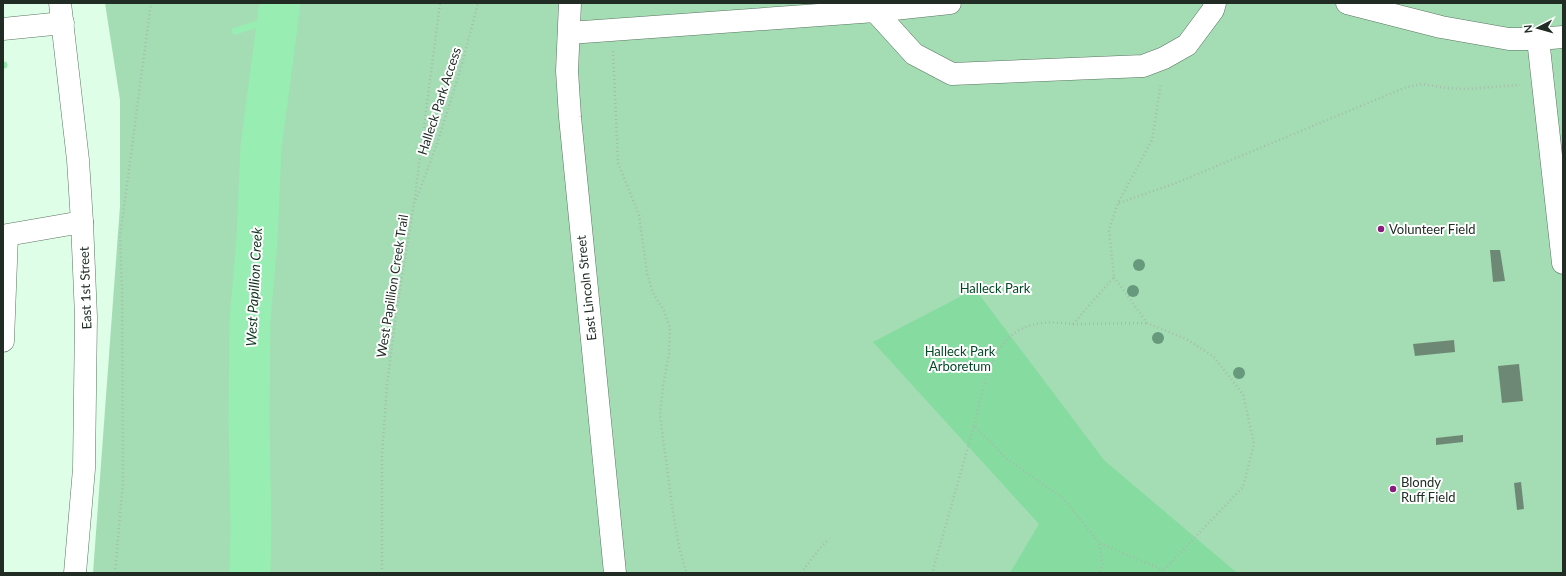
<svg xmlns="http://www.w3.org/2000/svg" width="1566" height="576" font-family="Lato,sans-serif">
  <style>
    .green { fill: #a4ddb4 }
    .forest { fill: #86dba1 }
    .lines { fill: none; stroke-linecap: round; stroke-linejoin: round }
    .stream { stroke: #97edb2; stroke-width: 7 }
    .river { stroke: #97edb2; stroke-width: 41 }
    .building { fill: #6d8975 }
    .minor-casing { stroke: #587460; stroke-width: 23 }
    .major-casing { stroke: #587460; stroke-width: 23 }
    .path { stroke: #a4bdab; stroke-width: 2.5; stroke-dasharray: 1 3; stroke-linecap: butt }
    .minor { stroke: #fff; stroke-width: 22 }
    .major { stroke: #fff; stroke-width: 22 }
    .tree { fill: #679a7c }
    .poi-dot { fill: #8b1b7e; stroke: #fff; stroke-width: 1.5 }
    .labels { text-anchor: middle; stroke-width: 4; stroke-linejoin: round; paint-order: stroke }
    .street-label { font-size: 13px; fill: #202c24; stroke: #fff }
    .poi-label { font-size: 13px; fill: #202c24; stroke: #fff; text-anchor: start }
    .park-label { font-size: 13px; fill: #044925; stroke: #fff }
    .water-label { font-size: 14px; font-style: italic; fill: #0e331c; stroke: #fff }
  </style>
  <rect width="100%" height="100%" fill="#dffee7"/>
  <path class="green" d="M105,3H1563V573H93L120,206V100Z"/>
  <path class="forest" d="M975,289L1104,460L1237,573H1010L1039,524L873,342Z"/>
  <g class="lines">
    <g class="stream">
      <path d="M235,31L278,18"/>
      <path d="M3,65H4"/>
    </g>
    <path class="river" d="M250,573L251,528L249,418L250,321L257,240L261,147L280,3"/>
  </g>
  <g class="building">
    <path d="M1490,250H1500L1505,281L1493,282Z"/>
    <path d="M1454,340L1455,352L1415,356L1413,344Z"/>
    <path d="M1519,364L1523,401L1502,403L1498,366Z"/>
    <path d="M1463,435V442L1436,445V438Z"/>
    <path d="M1521,482L1524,509L1517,510L1514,483Z"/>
  </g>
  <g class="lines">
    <g class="minor-casing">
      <g id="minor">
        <path d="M570,3L567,71L570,117L615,573"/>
        <path d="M1347,3L1441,27L1509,39H1538L1563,37"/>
        <path d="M875,11L914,54L952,74L1143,66L1164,58L1187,45L1213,10L1215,3"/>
        <path d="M3,29L63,23"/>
        <path d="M569,33L875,11L950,3"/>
        <path d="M1538,39L1563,263"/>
        <path d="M3,341L7,235L82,222"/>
      </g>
    </g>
    <g class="major-casing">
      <path id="major" d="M60,3L78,160L82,222L86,317L84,469L75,573"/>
    </g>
    <g class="path">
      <path d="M613,51L618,163L639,215L647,273L653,293L664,311L670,328L669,354L663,386L660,415L672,506L679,547L685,568L687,573"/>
      <path d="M416,200L438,141L461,68L478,3"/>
      <path d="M1119,203L1176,183L1404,88L1422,84L1446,88L1465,89L1520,85"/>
      <path d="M1114,277L1147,323L1186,339L1213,356L1243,394L1254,444L1243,487L1161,573"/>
      <path d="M1073,324L1147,323"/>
      <path d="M974,426C985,385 990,329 1042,323C1052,322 1063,323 1073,324L1114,277L1109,230L1118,203L1152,140L1161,83"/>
      <path d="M1099,544L1103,565L1099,573"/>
      <path d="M115,573L123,482L122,288L120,237L151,3"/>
      <path d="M382,573V455L387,385L397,307L414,204L440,3"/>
      <path d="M801,573L820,548L829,539"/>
      <path d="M930,573L933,570L974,426L1007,459L1063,498L1099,543L1163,570L1165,573"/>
    </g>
    <use href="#minor" class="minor"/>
    <use href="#major" class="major"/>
  </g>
  <g class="tree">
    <circle cx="1139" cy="265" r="6"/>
    <circle cx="1133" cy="291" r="6"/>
    <circle cx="1158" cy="338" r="6"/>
    <circle cx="1239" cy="373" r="6"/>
  </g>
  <g class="poi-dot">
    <circle cx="1381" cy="229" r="4"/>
    <circle cx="1393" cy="489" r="4"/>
  </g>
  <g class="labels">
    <g class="street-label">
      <text transform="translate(439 101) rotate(-72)" y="5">Halleck Park Access</text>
      <text transform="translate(392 286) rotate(-81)" y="5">West Papillion Creek Trail</text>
      <text transform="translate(85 288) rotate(-92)" y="5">East 1st Street</text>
      <text transform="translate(586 288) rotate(-96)" y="5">East Lincoln Street</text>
    </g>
    <g class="poi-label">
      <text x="1389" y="234">Volunteer Field</text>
      <text x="1401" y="487">Blondy<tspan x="1401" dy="15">Ruff Field</tspan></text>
    </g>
    <g class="park-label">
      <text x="995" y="293">Halleck Park</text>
      <text x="960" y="356">Halleck Park<tspan x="960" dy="15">Arboretum</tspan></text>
    </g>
    <g class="water-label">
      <text transform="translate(254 287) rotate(-87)" y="5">West Papillion Creek</text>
    </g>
  </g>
  <rect width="1566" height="576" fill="none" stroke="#202c24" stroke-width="8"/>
  <g transform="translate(1538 28) rotate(264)" stroke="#ffffff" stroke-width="3" paint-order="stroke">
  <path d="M0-3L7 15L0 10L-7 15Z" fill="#202c24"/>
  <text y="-6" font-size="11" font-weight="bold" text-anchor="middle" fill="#202c24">N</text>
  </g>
</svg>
